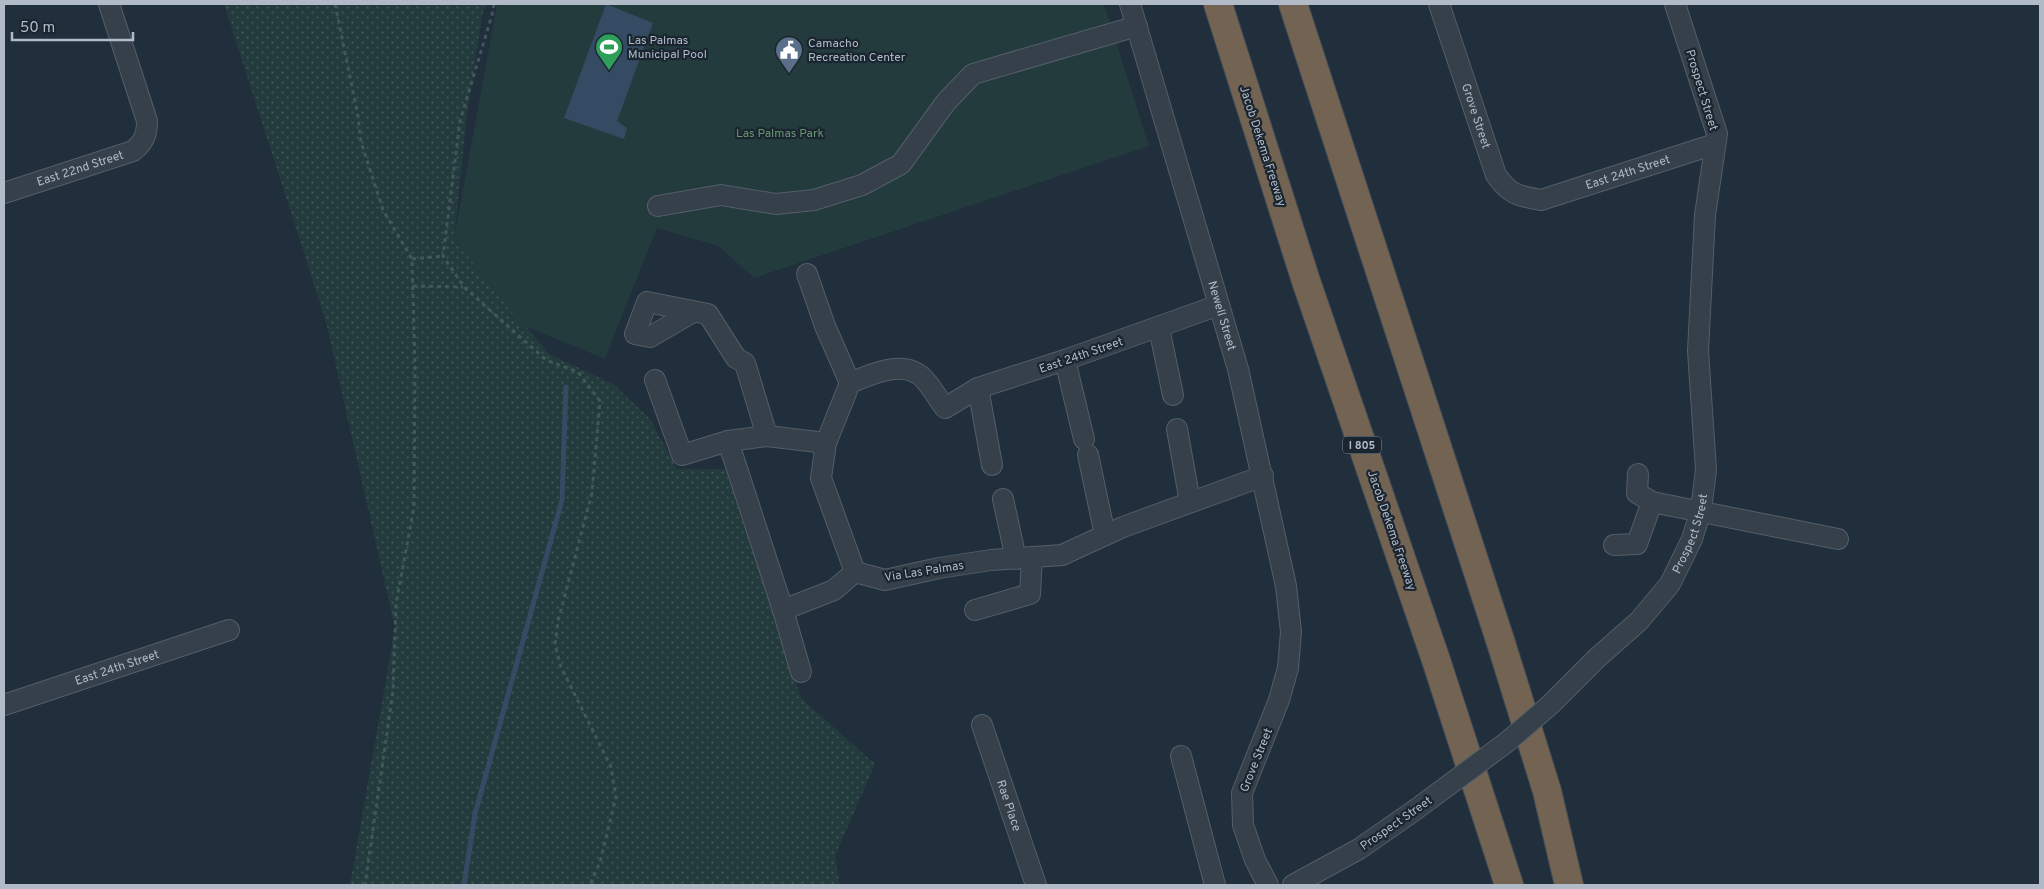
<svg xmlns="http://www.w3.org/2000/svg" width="2044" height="889" font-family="Overpass,sans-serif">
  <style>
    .grass { fill: url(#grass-dots) }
    .park { fill: #233b3c }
    .water { fill: #354b63 }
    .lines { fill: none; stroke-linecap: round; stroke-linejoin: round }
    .stream { stroke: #354b63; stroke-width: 5 }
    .minor-casing { stroke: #535e69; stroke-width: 22 }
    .highway-casing { stroke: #404b56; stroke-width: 30 }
    .path { stroke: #41585a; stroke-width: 3; stroke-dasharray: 4 4; stroke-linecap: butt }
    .minor { stroke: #35404b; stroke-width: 20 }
    .highway { stroke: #726352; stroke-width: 28 }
    .minor-bridge-casing { stroke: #535e69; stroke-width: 22; stroke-linecap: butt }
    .minor-bridge { stroke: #35404b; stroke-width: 20 }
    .labels { text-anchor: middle; stroke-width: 4.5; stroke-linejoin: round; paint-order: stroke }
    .shield { fill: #1a2530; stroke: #838e9a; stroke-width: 1 }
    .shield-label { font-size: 11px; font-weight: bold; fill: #b0bbc7 }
    .poi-label { font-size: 12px; fill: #b0bbc7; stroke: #1a2530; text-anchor: start }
    .street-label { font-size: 12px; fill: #b0bbc7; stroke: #1a2530 }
    .park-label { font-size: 12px; fill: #66996f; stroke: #1a2530 }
  </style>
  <defs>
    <pattern id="grass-dots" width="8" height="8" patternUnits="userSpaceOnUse" patternTransform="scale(1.25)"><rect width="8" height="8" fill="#233b3c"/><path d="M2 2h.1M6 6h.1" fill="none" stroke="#405557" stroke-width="1.8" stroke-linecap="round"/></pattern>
  </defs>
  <rect width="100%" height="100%" fill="#212e3b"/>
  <path class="grass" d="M224,4H488L483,11L467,114L454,239L549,354L613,384L650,419L677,469H725L801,698L875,764L835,856L840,885H350L395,628L326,322Z"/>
  <path class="park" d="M497,4H1104L1149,146L754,278L718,246L657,228L605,359L522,325L454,239Z"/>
  <path class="water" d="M606,4L653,23L617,121L627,128L624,139L564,118Z"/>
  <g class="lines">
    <path class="stream" d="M464,885L475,814L562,500L566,387"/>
    <g class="minor-casing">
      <g id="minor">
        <path id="s1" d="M1130,4L1238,369L1286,586L1291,632L1288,668L1279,700L1242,793L1243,825L1255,860L1268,885"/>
        <path id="s2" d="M1439,4L1496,175C1510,195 1518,196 1541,200L1715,144"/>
        <path id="s3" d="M4,193L133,151C144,142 147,135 147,121L109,4"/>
        <path d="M658,206L721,195L776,204L814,200L862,185L901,164L946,102L973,74L1137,26"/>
        <path d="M807,274L825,326L850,383"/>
        <path d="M1219,305L1065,360L978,388L945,408C938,399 927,379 918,374C899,361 869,375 850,383L826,443L821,478L855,572L885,580L939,568L991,560L1062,555L1123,527L1263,476"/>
        <path d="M693,312L650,337L635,334L647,302L708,314L736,358L745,363L767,436"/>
        <path d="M1159,328L1173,395"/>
        <path d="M1065,360L1084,439"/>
        <path d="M655,380L682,455L728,441L783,610L834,590L855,572"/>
        <path d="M978,388L992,465"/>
        <path d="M1177,429L1190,502"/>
        <path d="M728,441L767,436L826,443"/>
        <path d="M1088,455L1105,535"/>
        <path d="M1638,474L1637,493L1652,502"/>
        <path d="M1003,499L1016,559"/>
        <path d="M1614,545L1637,544L1652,502L1838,539"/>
        <path d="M783,610L801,672"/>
        <path d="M975,610L1030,594L1032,557"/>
        <path id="s4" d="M1597,658L1639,621L1670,584L1692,539L1701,510L1706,470L1698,351L1705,215L1717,134L1675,4"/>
        <path id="s5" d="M4,705L229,630"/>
        <path id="s6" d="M982,725L1036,885"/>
        <path d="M1181,756L1215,885"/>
        <path d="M1293,885L1359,849L1415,810"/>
      </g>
    </g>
    <g class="highway-casing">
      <g id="highway">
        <path d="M1218,4L1306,281L1436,660L1509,885"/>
        <path d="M1293,4L1501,643L1547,791L1569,885"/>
      </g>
    </g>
    <g class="path">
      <path d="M335,4L358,116L361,142L383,210L412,259L415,364L414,507L396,604L393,691L365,885"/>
      <path d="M494,4L492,15L460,121L443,256L464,287L546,360L578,372L600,401L592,493L558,621L555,645L561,667L611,767L616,797L600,862L590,885"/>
      <path d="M412,259L443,256"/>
      <path d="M413,286L463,287"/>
    </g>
    <use href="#minor" class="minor"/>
    <use href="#highway" class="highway"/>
    <g class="minor-bridge-casing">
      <path id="minor-bridge" d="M1415,810L1507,742L1550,705L1597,658"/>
    </g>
    <use href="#minor-bridge" class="minor-bridge"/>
  </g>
  <defs>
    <g id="stadium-pin" transform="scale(1.4375)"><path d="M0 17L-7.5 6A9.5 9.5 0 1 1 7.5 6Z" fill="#2e9e5b" stroke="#1a2530"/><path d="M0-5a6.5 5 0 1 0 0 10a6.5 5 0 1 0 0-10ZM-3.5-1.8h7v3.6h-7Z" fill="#fff"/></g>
    <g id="civic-pin" transform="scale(1.4375)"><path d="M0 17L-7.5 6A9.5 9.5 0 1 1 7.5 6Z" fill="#5c6f8a" stroke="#1a2530"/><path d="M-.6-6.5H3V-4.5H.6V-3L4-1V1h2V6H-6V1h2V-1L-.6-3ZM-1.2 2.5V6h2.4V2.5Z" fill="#fff"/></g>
  </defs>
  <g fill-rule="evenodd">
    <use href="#stadium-pin" x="609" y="47"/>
    <use href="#civic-pin" x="789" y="50"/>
  </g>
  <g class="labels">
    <rect class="shield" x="1343" y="436.5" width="38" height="17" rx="4"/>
    <g class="shield-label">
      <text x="1362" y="449">I 805</text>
    </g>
    <g class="poi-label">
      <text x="628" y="44">Las Palmas<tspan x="628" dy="14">Municipal Pool</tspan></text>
      <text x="808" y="47">Camacho<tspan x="808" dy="14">Recreation Center</tspan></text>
    </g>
    <g class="street-label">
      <text transform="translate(1702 90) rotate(73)" y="4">Prospect Street</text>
      <text dy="4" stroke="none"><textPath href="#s2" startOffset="118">Grove Street</textPath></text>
      <text transform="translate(1263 146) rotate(72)" y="4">Jacob Dekema Freeway</text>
      <text dy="4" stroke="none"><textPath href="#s3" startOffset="80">East 22nd Street</textPath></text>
      <text dy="4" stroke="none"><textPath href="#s2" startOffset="325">East 24th Street</textPath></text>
      <text dy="4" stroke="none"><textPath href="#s1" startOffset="325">Newell Street</textPath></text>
      <text transform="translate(1081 355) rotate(-19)" y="4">East 24th Street</text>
      <text transform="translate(1392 530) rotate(71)" y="4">Jacob Dekema Freeway</text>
      <text dy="4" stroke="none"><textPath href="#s4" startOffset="159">Prospect Street</textPath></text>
      <text transform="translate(924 571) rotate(-9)" y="4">Via Las Palmas</text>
      <text dy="4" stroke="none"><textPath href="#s5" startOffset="119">East 24th Street</textPath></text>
      <text transform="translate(1256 760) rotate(-68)" y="4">Grove Street</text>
      <text dy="4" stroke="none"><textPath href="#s6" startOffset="85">Rae Place</textPath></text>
      <text transform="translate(1396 823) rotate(-35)" y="4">Prospect Street</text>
    </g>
    <g class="park-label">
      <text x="780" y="137">Las Palmas Park</text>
    </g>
  </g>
  <rect width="2044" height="889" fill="none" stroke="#b0bbc7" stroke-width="10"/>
  <path d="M12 32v8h121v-8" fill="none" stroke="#b0bbc7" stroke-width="2.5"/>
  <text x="20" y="32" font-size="15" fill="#b0bbc7" stroke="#1a2530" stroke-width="4" paint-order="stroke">50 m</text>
</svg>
